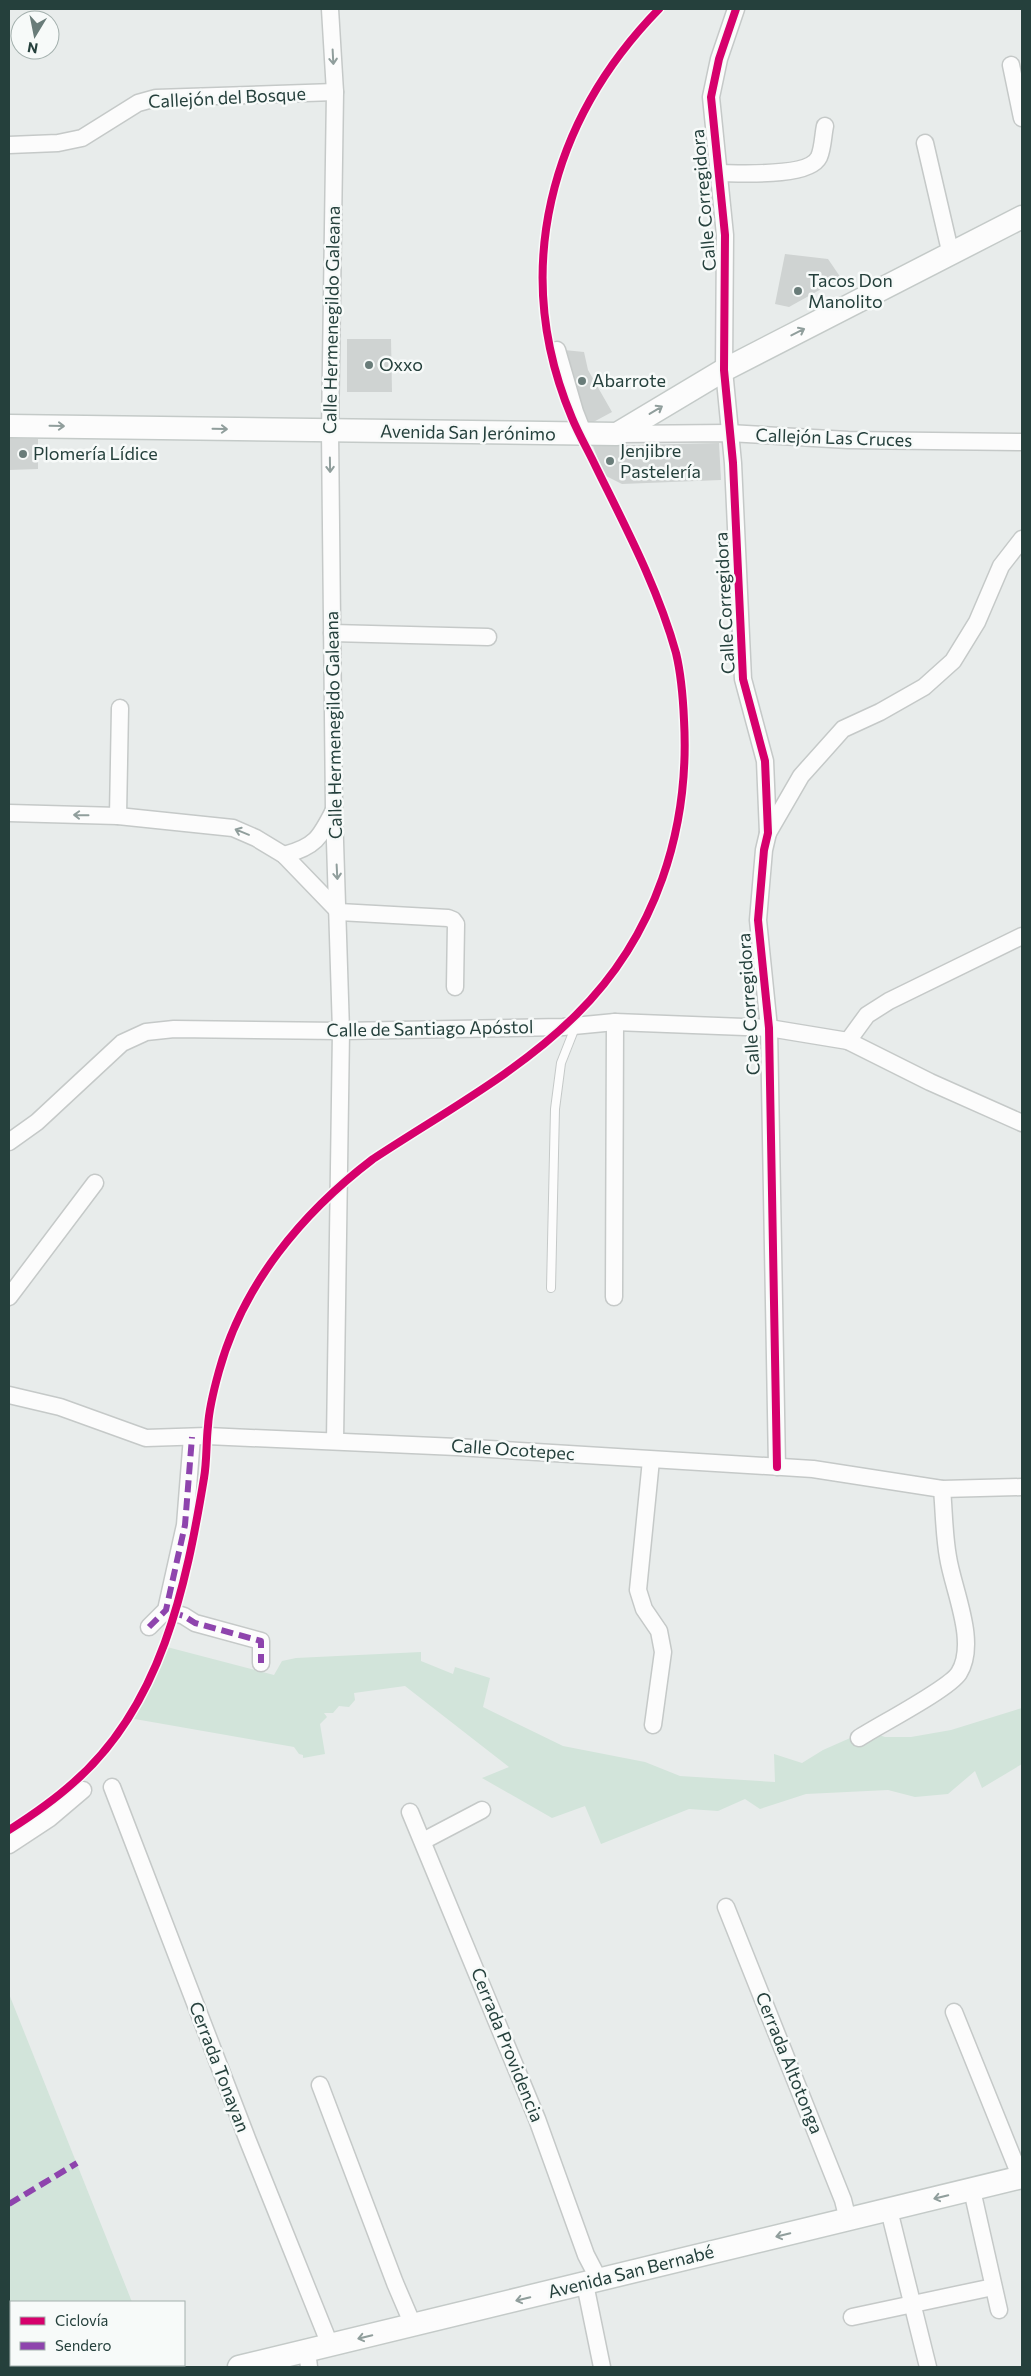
<svg xmlns="http://www.w3.org/2000/svg" width="1031" height="2376" font-family="Commissioner,sans-serif">
  <style>
    .green { fill: #d2e4da }
    .building { fill: #cfd3d2 }
    .lines { fill: none; stroke-linecap: round; stroke-linejoin: round }
    .lane-casing { stroke: #c5c9c8; stroke-width: 10 }
    .street-casing { stroke: #c5c9c8; stroke-width: 19 }
    .secondary-casing { stroke: #c4cac8; stroke-width: 25 }
    .lane { stroke: #fcfcfc; stroke-width: 8 }
    .street { stroke: #fcfcfc; stroke-width: 16 }
    .secondary { stroke: #fcfcfc; stroke-width: 22 }
    .quiet { stroke: #8e44ad; stroke-width: 6; stroke-dasharray: 12 6; stroke-linecap: butt }
    .cycleway-casing { stroke: #f7faf9; stroke-width: 11 }
    .cycleway { stroke: #d6006c; stroke-width: 8 }
    .oneway { stroke: #909e9c }
    .poi-dot { fill: #697c79; stroke: #f7faf9; stroke-width: 2 }
    .labels { text-anchor: middle; stroke-width: 5; stroke-linejoin: round; paint-order: stroke }
    .street-label { font-size: 18px; fill: #25403c; stroke: #f7faf9 }
    .poi-label { font-size: 18px; fill: #25403c; stroke: #f7faf9; text-anchor: start }
  </style>
  <rect width="100%" height="100%" fill="#e8eceb"/>
  <g class="green">
    <path d="M167,1647L274,1675L282,1661L296,1658L421,1652V1661L453,1674L455,1667L490,1678L483,1707L563,1746L645,1762L680,1776L775,1782L774,1754L802,1763L823,1750L866,1731L885,1737H911L951,1730L1022,1708V1764L982,1788L975,1771L948,1794L915,1797L888,1790L806,1794L760,1809L745,1799L718,1811L689,1809L601,1844L585,1806L552,1818L482,1778L509,1767L405,1686L354,1693L355,1700L349,1707L339,1706L333,1713H324L327,1717L320,1724L325,1754L303,1758V1755L299,1754L294,1747L129,1718Z"/>
    <path d="M9,1994L132,2302H11V2365H157L158,2367H9Z"/>
  </g>
  <g class="building">
    <path d="M785,254L828,259L841,278L789,307L775,304Z"/>
    <path d="M347,339H391L392,392H347Z"/>
    <path d="M564,350L584,352L588,370L612,412L586,426Z"/>
    <path d="M9,438L38,439V469L9,470Z"/>
    <path d="M719,443L721,480L622,484L604,475L593,446Z"/>
  </g>
  <g class="lines">
    <g class="lane-casing">
      <path id="lane" d="M551,1288L555,1109L561,1063L576,1025"/>
    </g>
    <g class="street-casing">
      <g id="street">
        <path d="M330,9L335,92L330,431L334,810L341,1031L335,1441"/>
        <path d="M736,9L719,59L711,97L725,235L724,370L733,463L743,679L765,761L768,833L764,850L758,920L769,1028L777,1467"/>
        <path d="M1011,65L1022,118"/>
        <path d="M925,143L951,255"/>
        <path d="M9,145L58,143L82,138L138,103L156,98L335,92"/>
        <path d="M717,173C739,173 809,178 819,157C823,148 823,135 825,126"/>
        <path d="M557,350L575,412L584,435"/>
        <path d="M617,434L729,433L848,440L1022,442"/>
        <path d="M332,633L488,637"/>
        <path d="M9,813L118,816L233,828L256,838L284,855L339,912"/>
        <path d="M118,816L120,708"/>
        <path d="M768,833L801,776L843,729L880,712L924,687L953,661L977,622L1001,566L1022,539"/>
        <path d="M284,855C315,847 320,838 334,810"/>
        <path d="M339,912L448,918L453,920L456,924L455,987"/>
        <path d="M848,1041L867,1015L889,1001L1022,936"/>
        <path d="M9,1142L37,1122L122,1043L146,1032L174,1029L341,1031L563,1027L615,1022L769,1028L848,1041L930,1082L1022,1123"/>
        <path d="M9,1297L95,1183"/>
        <path d="M614,1297L615,1022"/>
        <path d="M9,1395L60,1407L146,1438L207,1436L457,1447L813,1469L942,1489L1022,1487"/>
        <path d="M651,1460L638,1590L644,1609L659,1631L663,1652L653,1725"/>
        <path d="M166,1610L184,1616L195,1623L261,1641V1663"/>
        <path d="M149,1627L166,1610L185,1525L192,1437"/>
        <path d="M859,1738C879,1725 949,1689 959,1673C978,1642 953,1590 948,1557C944,1535 944,1511 942,1489"/>
        <path d="M112,1787L248,2141L330,2345"/>
        <path d="M410,1812L537,2119L586,2255L599,2280"/>
        <path d="M423,1841L482,1810"/>
        <path d="M9,1845L50,1818L83,1790"/>
        <path d="M726,1907L843,2200L848,2220"/>
        <path d="M954,2012L1021,2178"/>
        <path d="M320,2085L395,2283L413,2325"/>
        <path d="M972,2190L999,2310"/>
        <path d="M889,2210L928,2367"/>
        <path d="M585,2284L602,2367"/>
        <path d="M852,2317L993,2287"/>
        <path d="M307,2351L309,2367"/>
      </g>
    </g>
    <g class="secondary-casing">
      <g id="secondary">
        <path d="M9,426L617,434L724,370L1022,217"/>
        <path d="M239,2367L1022,2177"/>
      </g>
    </g>
    <use href="#lane" class="lane"/>
    <use href="#street" class="street"/>
    <use href="#secondary" class="secondary"/>
    <g class="quiet">
      <path d="M171,1612L184,1616L195,1623L261,1641V1663"/>
      <path d="M149,1627L166,1610L185,1525L192,1437"/>
      <path d="M9,2204L77,2163"/>
    </g>
    <g class="cycleway-casing">
      <g id="cycleway">
        <path d="M736,9L719,59L711,97L725,235L724,370L733,463L743,679L765,761L768,833L764,850L758,920L769,1028L777,1467"/>
        <path d="M9,1830C31,1816 53,1801 73,1783C161,1707 186,1587 204,1478C207,1461 206,1443 208,1426C209,1408 214,1389 219,1371C243,1284 302,1213 373,1159C441,1114 519,1072 576,1015C656,936 690,829 684,720C683,697 681,674 676,653C658,588 625,526 596,467C588,450 579,435 572,418C510,271 550,121 659,9"/>
      </g>
    </g>
    <use href="#cycleway" class="cycleway"/>
  </g>
  <defs><path id="oneway-shaft" d="M-6 0H5M1.5-3L5.5 0L1.5 3" fill="none" stroke-width="1.6" stroke-linecap="round" stroke-linejoin="round" transform="scale(1.25)"/></defs>
  <g class="oneway">
    <use href="#oneway-shaft" transform="translate(333 57) rotate(87)"/>
    <use href="#oneway-shaft" transform="translate(798 332) rotate(-27)"/>
    <use href="#oneway-shaft" transform="translate(656 410) rotate(-31)"/>
    <use href="#oneway-shaft" transform="translate(57 426) rotate(1)"/>
    <use href="#oneway-shaft" transform="translate(220 429) rotate(1)"/>
    <use href="#oneway-shaft" transform="translate(330 465) rotate(89)"/>
    <use href="#oneway-shaft" transform="translate(81 815) rotate(-179)"/>
    <use href="#oneway-shaft" transform="translate(242 832) rotate(-158)"/>
    <use href="#oneway-shaft" transform="translate(337 872) rotate(87)"/>
    <use href="#oneway-shaft" transform="translate(941 2197) rotate(166)"/>
    <use href="#oneway-shaft" transform="translate(783 2235) rotate(166)"/>
    <use href="#oneway-shaft" transform="translate(523 2299) rotate(166)"/>
    <use href="#oneway-shaft" transform="translate(365 2337) rotate(166)"/>
  </g>
  <g class="poi-dot">
    <circle cx="798" cy="291" r="5"/>
    <circle cx="369" cy="365" r="5"/>
    <circle cx="582" cy="381" r="5"/>
    <circle cx="23" cy="454" r="5"/>
    <circle cx="610" cy="461" r="5"/>
  </g>
  <g class="labels">
    <g class="street-label">
      <text transform="translate(227 98) rotate(-3)" y="6">Callejón del Bosque</text>
      <text transform="translate(704 200) rotate(-95)" y="6">Calle Corregidora</text>
      <text transform="translate(332 320) rotate(-89)" y="6">Calle Hermenegildo Galeana</text>
      <text transform="translate(468 433) rotate(1)" y="6">Avenida San Jerónimo</text>
      <text transform="translate(834 438) rotate(2)" y="6">Callejón Las Cruces</text>
      <text transform="translate(725 603) rotate(-93)" y="6">Calle Corregidora</text>
      <text transform="translate(334 725) rotate(-91)" y="6">Calle Hermenegildo Galeana</text>
      <text transform="translate(749 1004) rotate(-94)" y="6">Calle Corregidora</text>
      <text transform="translate(430 1029) rotate(-1)" y="6">Calle de Santiago Apóstol</text>
      <text transform="translate(513 1450) rotate(4)" y="6">Calle Ocotepec</text>
      <text transform="translate(507 2045) rotate(68)" y="6">Cerrada Providencia</text>
      <text transform="translate(789 2063) rotate(68)" y="6">Cerrada Altotonga</text>
      <text transform="translate(219 2067) rotate(69)" y="6">Cerrada Tonayan</text>
      <text transform="translate(631 2272) rotate(-14)" y="6">Avenida San Bernabé</text>
    </g>
    <g class="poi-label">
      <text x="808" y="287">Tacos Don<tspan x="808" dy="21">Manolito</tspan></text>
      <text x="379" y="371">Oxxo</text>
      <text x="592" y="387">Abarrote</text>
      <text x="620" y="457">Jenjibre<tspan x="620" dy="21">Pastelería</tspan></text>
      <text x="33" y="460">Plomería Lídice</text>
    </g>
  </g>
  <rect width="1031" height="2376" fill="none" stroke="#25403c" stroke-width="20"/>
  <rect x="10" y="2301" width="175" height="65" fill="#f7faf9" stroke="#a3b0ad"/>
  <rect x="20" y="2317" width="25" height="8" fill="#d6006c" stroke="#a3b0ad"/>
  <text x="55" y="2326" font-size="15" fill="#25403c">Ciclovía</text>
  <rect x="20" y="2342" width="25" height="8" fill="#8e44ad" stroke="#a3b0ad"/>
  <text x="55" y="2351" font-size="15" fill="#25403c">Sendero</text>
  <g transform="translate(35 35) rotate(190)"><circle r="24" fill="#f7faf9" stroke="#a3b0ad"/>
  <path d="M0-4L9 19L0 12L-9 19Z" fill="#697c79"/>
  <text y="-8" font-size="14" font-weight="bold" text-anchor="middle" fill="#25403c">N</text>
  </g>
</svg>
